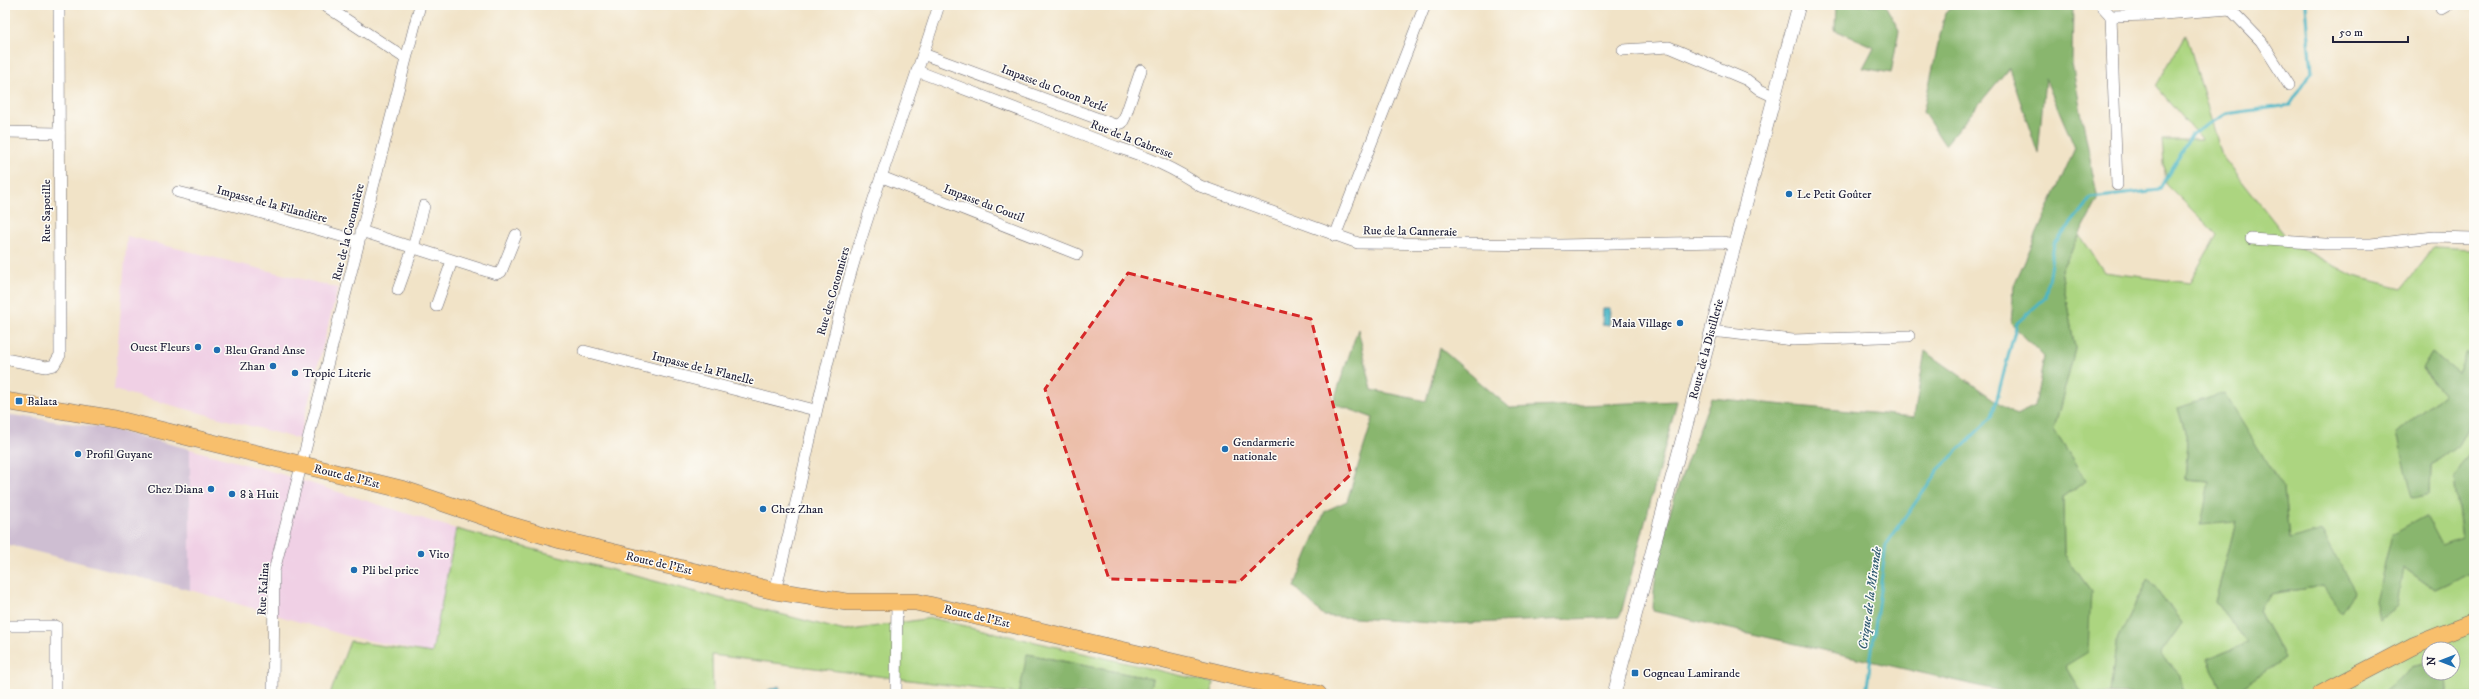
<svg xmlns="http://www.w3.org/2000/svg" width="2479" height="699" font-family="'IM FELL DW Pica',serif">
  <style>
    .built { fill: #f0d0e5 }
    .industrial { fill: #cebed2 }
    .green { fill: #acd580; stroke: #677c5e }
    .forest { fill: #89b66e; stroke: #566c54 }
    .water { fill: #4ab6c6; stroke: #366c80 }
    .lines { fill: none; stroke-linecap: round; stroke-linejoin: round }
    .stream { stroke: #4ab6c6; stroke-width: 3 }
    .minor-casing { stroke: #6a666c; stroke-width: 12 }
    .tertiary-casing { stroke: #6a666c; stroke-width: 14 }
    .primary-casing { stroke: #6a666c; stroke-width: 18 }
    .minor { stroke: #fff; stroke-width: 11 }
    .tertiary { stroke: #fff; stroke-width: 13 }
    .primary { stroke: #f8bf6c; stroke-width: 17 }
    .marked { fill: #d62828; fill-opacity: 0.2; stroke: #d62828; stroke-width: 3; stroke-dasharray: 8 5; stroke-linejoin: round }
    .poi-dot { fill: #1f6fb2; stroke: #fdfcf7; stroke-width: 1.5 }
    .labels { text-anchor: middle; stroke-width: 3; stroke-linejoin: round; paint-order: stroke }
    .street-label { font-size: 12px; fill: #22223b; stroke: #fdfcf7 }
    .poi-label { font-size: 12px; fill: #22223b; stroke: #fdfcf7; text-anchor: start }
    .water-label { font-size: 13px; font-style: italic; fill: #325d73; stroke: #fdfcf7 }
  </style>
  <rect width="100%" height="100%" fill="#fdfcf7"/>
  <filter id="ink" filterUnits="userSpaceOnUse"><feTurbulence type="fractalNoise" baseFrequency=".025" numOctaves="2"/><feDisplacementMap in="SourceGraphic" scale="8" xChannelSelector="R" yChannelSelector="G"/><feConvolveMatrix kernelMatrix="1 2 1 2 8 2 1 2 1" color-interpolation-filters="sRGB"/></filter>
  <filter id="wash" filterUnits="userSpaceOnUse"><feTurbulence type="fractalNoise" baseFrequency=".012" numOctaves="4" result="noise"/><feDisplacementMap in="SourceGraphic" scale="16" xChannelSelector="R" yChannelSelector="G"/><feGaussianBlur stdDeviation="0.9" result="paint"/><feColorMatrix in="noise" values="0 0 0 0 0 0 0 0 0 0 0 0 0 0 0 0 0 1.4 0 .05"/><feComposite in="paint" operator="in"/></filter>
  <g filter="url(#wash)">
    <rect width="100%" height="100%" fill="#f1e3c7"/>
    <g class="built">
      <path d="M127,236L338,288L299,439L114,390Z"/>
      <path d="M190,449L288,476L456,529L432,653L351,637L190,590Z"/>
    </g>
    <path class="industrial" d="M5,414L110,429L190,449V590L5,544Z"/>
    <g class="green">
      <path d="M2186,34L2222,156L2291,243L2354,276L2402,288L2434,247L2474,249V363L2467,354L2458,373L2432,352L2422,369L2444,394L2397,433L2414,498L2430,494L2431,465L2459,445L2474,418V452L2454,478L2462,539L2443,545L2403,567L2435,590L2474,572V694H2444L2447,692L2446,673H2453V649H2429V663L2411,667L2381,694H2233L2284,658L2259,610L2269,594L2323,586L2355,592L2289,540L2284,490L2178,408L2188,442L2185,479L2209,481L2236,522L2215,602L2248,643L2208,659L2223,694H2183L2180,675L2160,654L2182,623L2148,578L2116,644L2110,694H2082L2065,666L2091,591L2064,554L2063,497L2086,481L2054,430L2075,349L2061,270L2080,235L2104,272L2189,283L2217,235L2166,184L2162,140H2202L2156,86Z"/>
      <path d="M456,529L845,631L931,618L1213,683L1212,694H1149L1152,679L1028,654L1019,694L712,655L713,694H330L350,641L432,653Z"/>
    </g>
    <g class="forest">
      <path d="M1836,5H1885L1899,30L1891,73L1863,68L1874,47L1835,30Z"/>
      <path d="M1956,5H2073L2072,64L2098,200L2061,270L2075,349L2054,430L2086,481L2063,497L2064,554L2091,591L2088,652L2065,666L2082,694H2013L1653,611C1654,538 1686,466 1711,398L1914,417L1925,351L2016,415L2035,406L2044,357L2011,323L2014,285L2075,148L2045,78L2038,154L2009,68L1945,145L1923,112L1945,13Z"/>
      <path d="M1358,329L1372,390L1426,401L1440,348L1510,408L1677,401L1620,617L1447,624L1324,616L1294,587L1325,511L1347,501L1373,418L1333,403Z"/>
      <path d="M2432,352L2458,373L2467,353L2474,363V418L2459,445L2431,465L2430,494L2413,498L2397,433L2444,394L2422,368Z"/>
      <path d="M2224,393L2284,490L2289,540L2322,531L2355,592L2342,612L2323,586L2269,594L2259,610L2284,658L2233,694H2223L2208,659L2248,643L2215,602L2236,522L2201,525L2209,481L2185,479L2188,442L2178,408Z"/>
      <path d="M2472,450L2474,572L2435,590L2403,567L2397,606L2380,619L2376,601L2392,534L2426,515L2442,545L2462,538L2454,478Z"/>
      <path d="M2148,578L2182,623L2160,654L2180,675L2183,694H2110L2116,644Z"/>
      <path d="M1027,654L1152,679L1149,694H1019Z"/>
      <path d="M2429,663V673H2446L2447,692L2444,694H2381L2411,667Z"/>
    </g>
    <g class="water">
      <path d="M1603,308H1610L1609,325L1602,324Z"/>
      <path d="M779,686L781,691L770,694L768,690Z"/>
    </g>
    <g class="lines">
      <path class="stream" d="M1866,694L1886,545L1938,470L1992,417L2017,323L2045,298L2054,245L2091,198L2159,190L2192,134L2226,114L2290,105L2312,71L2306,5"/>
    </g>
  </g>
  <g filter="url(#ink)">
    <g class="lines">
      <g class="minor-casing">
        <g id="minor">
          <path d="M324,5L405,58"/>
          <path d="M2101,5L2111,16L2151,15L2230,9L2261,41L2289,85"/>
          <path d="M2441,9L2448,5"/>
          <path d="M2111,16L2117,185"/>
          <path d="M1623,50L1669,47L1747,80L1760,90L1775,97"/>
          <path d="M923,54L1115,125L1122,123L1125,117L1141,70"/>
          <path d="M917,71L1116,147C1146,156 1174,168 1200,186L1358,243L1560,245L1722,242L1734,244"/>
          <path d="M5,132L59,133"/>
          <path d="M882,177L1077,254"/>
          <path d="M178,192L255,211L358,241"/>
          <path d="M361,231L496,274L501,272L516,235"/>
          <path d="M1335,236L1425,5"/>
          <path d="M2251,239L2325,244H2371L2434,237L2474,238"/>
          <path d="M398,290L413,248L424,206"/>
          <path d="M436,306L452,261"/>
          <path d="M1711,331L1793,340L1909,336"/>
          <path d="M584,351L815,410"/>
          <path d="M5,359L46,367L54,365L60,355L59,5"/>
          <path d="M775,591C802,485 821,377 851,272C877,182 911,94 939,5"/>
          <path d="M5,626H56V694"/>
          <path d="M273,694L274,571L420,5"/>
          <path d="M896,694L897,600"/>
        </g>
      </g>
      <g class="tertiary-casing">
        <path id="tertiary" d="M1614,694L1799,5"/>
      </g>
      <g class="primary-casing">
        <g id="primary">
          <path d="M5,401L115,419L405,490L509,525L561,540L775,591L847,602H916L1241,678L1318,694"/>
          <path d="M2321,694L2413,646L2474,622"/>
        </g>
      </g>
      <use href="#minor" class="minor"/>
      <use href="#tertiary" class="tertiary"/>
      <use href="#primary" class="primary"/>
    </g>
  </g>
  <path class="marked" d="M1128,273L1311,319L1351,474L1239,582L1109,579L1045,389Z"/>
  <g class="poi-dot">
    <circle cx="1789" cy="194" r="4"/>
    <circle cx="1680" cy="323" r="4"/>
    <circle cx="198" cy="347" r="4"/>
    <circle cx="217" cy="350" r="4"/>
    <circle cx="273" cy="366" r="4"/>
    <circle cx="295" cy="373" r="4"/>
    <rect x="15" y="397" width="8" height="8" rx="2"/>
    <circle cx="1225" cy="449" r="4"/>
    <circle cx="78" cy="454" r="4"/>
    <circle cx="211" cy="489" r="4"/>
    <circle cx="232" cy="494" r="4"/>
    <circle cx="763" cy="509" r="4"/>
    <circle cx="421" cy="554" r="4"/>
    <circle cx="354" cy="570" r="4"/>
    <rect x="1631" y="669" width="8" height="8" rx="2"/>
  </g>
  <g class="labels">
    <g class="street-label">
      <text transform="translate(1054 88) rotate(21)" y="4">Impasse du Coton Perlé</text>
      <text transform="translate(1132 139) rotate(21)" y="4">Rue de la Cabresse</text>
      <text transform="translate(984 203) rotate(21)" y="4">Impasse du Coutil</text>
      <text transform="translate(272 204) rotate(15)" y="4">Impasse de la Filandière</text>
      <text transform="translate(46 211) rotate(-90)" y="4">Rue Sapotille</text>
      <text transform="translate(1410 231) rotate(1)" y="4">Rue de la Canneraie</text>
      <text transform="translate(348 232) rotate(-76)" y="4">Rue de la Cotonnière</text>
      <text transform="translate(833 291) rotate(-74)" y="4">Rue des Cotonniers</text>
      <text transform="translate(1706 349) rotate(-75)" y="4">Route de la Distillerie</text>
      <text transform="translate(703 368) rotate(14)" y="4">Impasse de la Flanelle</text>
      <text transform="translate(347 476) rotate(14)" y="4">Route de l'Est</text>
      <text transform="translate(659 563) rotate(13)" y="4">Route de l'Est</text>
      <text transform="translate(263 589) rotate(-86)" y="4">Rue Kalina</text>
      <text transform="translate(977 616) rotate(13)" y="4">Route de l'Est</text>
    </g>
    <g class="poi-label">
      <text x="1797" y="198">Le Petit Goûter</text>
      <text x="1672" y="327" text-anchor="end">Maia Village</text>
      <text x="190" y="351" text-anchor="end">Ouest Fleurs</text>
      <text x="225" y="354">Bleu Grand Anse</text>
      <text x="265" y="370" text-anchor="end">Zhan</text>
      <text x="303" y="377">Tropic Literie</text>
      <text x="27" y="405">Balata</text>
      <text x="1233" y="446">Gendarmerie<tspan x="1233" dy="14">nationale</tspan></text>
      <text x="86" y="458">Profil Guyane</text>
      <text x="203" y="493" text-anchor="end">Chez Diana</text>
      <text x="240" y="498">8 à Huit</text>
      <text x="771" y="513">Chez Zhan</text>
      <text x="429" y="558">Vito</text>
      <text x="362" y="574">Pli bel price</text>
      <text x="1643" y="677">Cogneau Lamirande</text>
    </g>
    <g class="water-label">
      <text transform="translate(1869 598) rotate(-82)" y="5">Crique de la Mirande</text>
    </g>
  </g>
  <rect width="2479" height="699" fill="none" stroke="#fdfcf7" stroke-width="20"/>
  <g transform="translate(2441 661) rotate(270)"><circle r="19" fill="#fdfcf7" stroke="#a5a5ac"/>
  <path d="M0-3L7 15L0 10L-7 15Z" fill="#1f6fb2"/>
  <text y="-6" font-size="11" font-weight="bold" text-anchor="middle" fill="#22223b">N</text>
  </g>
  <path d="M2333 36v6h75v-6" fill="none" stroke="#22223b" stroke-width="2"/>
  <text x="2339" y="36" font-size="12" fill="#22223b" stroke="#fdfcf7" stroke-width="3" paint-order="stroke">50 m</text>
</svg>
